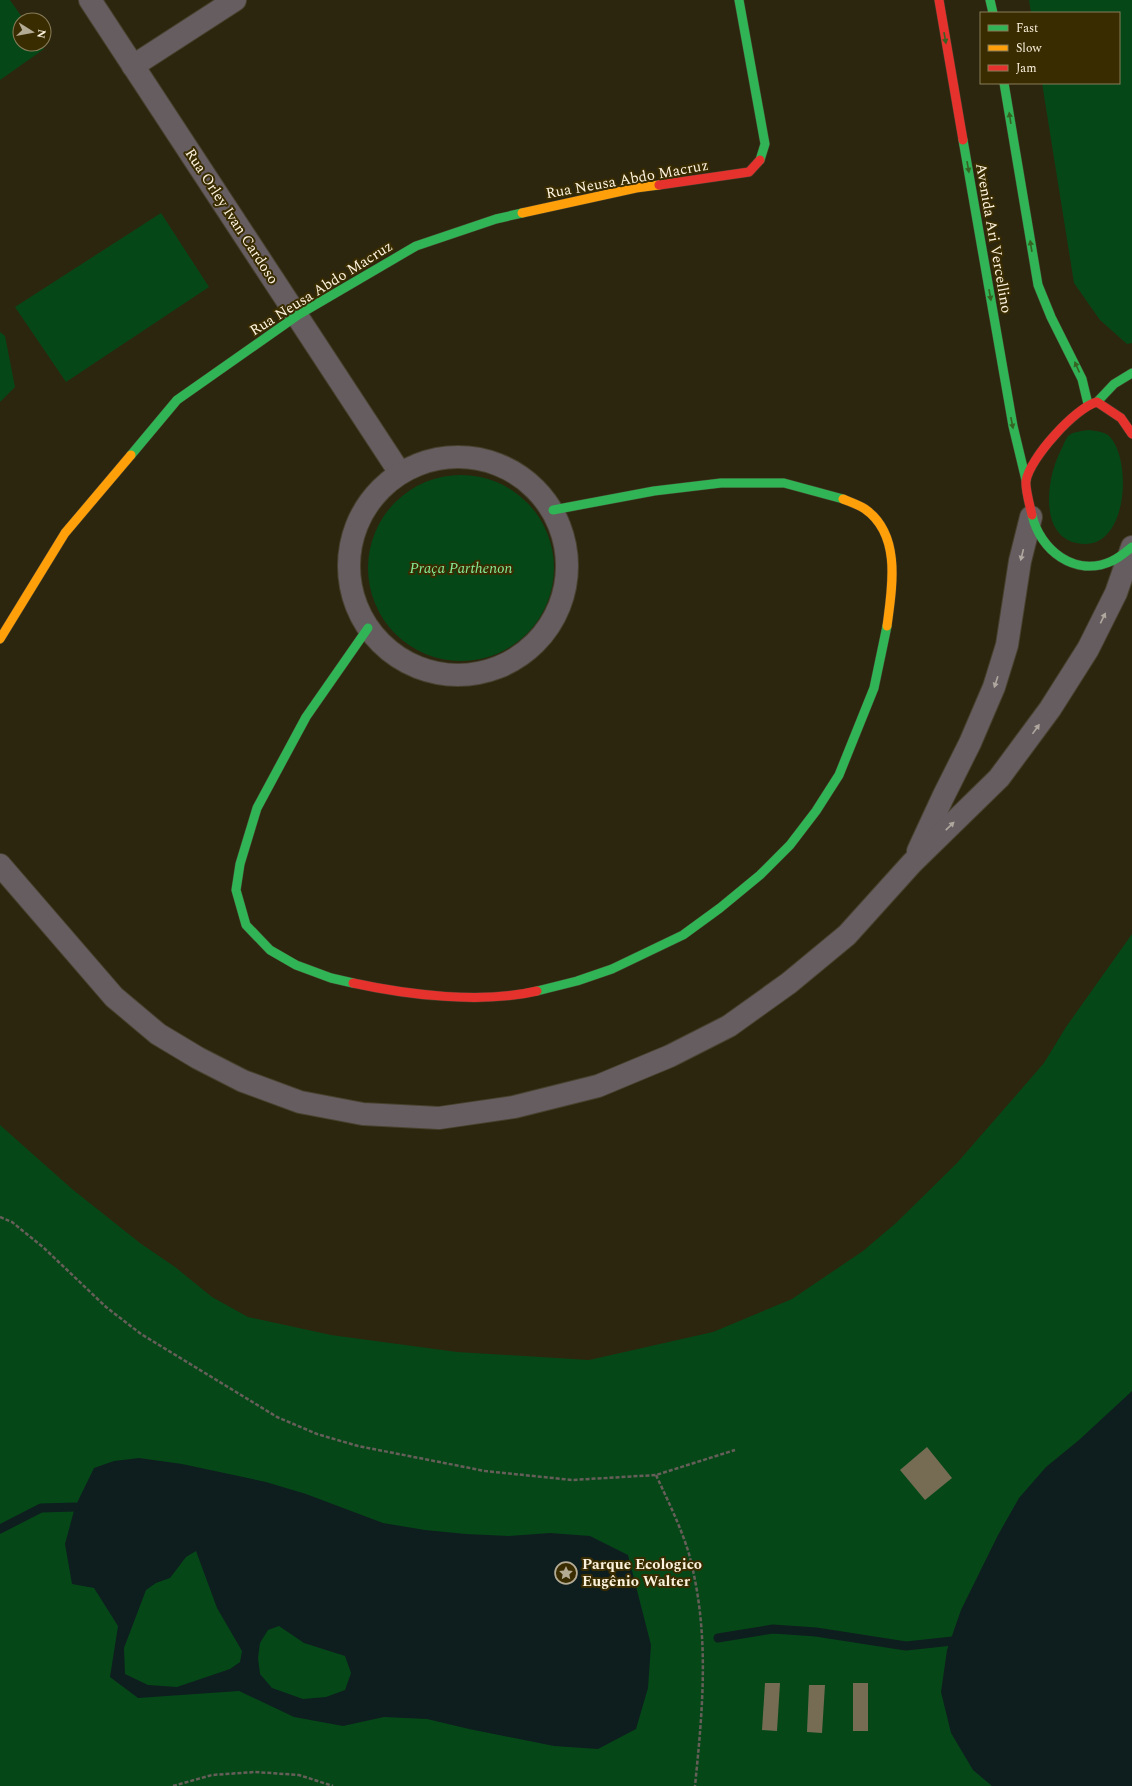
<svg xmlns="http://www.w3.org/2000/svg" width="1132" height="1786" font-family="Spectral,serif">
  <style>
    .green { fill: #064718 }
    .water { fill: #0e1e1e; fill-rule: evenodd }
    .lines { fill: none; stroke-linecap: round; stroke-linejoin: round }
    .stream { stroke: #0e1e1e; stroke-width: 9 }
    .building { fill: #756c53 }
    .street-casing { stroke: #47412e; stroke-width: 24 }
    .fast-casing { stroke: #47412e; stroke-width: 10 }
    .slow-casing { stroke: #47412e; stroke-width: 10 }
    .jam-casing { stroke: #47412e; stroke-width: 10 }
    .path { stroke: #665f59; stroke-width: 2.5; stroke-dasharray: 4 2; stroke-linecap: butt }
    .street { stroke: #655d60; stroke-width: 22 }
    .fast { stroke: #30b455; stroke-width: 9 }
    .slow { stroke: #ff9f0a; stroke-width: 9 }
    .jam { stroke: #e5322d; stroke-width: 9 }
    .oneway { fill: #366223 }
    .oneway2 { fill: #b0a89f }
    .labels { text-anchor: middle; stroke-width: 4; stroke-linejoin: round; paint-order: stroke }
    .street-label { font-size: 15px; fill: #fcf3de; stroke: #3a2c01 }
    .park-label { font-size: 15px; font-style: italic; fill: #84ec97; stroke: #3a2c01 }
    .poi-label { font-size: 15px; font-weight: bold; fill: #fcf3de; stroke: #3a2c01; text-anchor: start }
  </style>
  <rect width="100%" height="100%" fill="#2d260e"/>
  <g class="green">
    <path d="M0,0H10L24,20H20V44H40L44,49L0,80Z"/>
    <path d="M1029,0H1132V343L1127,344L1100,320L1074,283L1042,83H1119V13H1031Z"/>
    <path d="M161,213L209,287L66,382L15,307Z"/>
    <path d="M0,332L5,336L15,387L0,402Z"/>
    <path d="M1088,430C1095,431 1102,431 1108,435C1132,456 1129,544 1085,544C1037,543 1046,478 1061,450C1063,446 1065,440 1068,436C1072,432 1082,431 1088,430Z"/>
    <circle cx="461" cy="568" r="93"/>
    <path d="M1132,934V1786H0V1125L72,1189L140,1243L175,1267L212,1297L248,1317L331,1335L457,1352L589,1360L713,1332L792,1299L863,1251L896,1223L957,1163L1044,1063L1066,1027Z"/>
  </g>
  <g class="water">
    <path d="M1132,1391V1786H992L973,1770L951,1733L941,1692L947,1650L961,1610L998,1535L1019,1498L1046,1467L1079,1440Z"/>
    <path d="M139,1458L182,1464L266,1482L306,1494L383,1523L425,1530L466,1534L509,1536L550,1533L590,1536L628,1555L651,1645L648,1688L636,1729L598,1749L554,1746L469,1729L427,1719L384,1717L343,1726L294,1717L239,1691L138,1698L110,1677L118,1626L94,1588L72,1584L65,1544L75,1507L94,1468L114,1461ZM196,1551L217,1608L242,1651L240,1662L230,1669L177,1687L148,1685L125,1674L124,1648L146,1590L156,1583L170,1578L186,1557ZM279,1626L304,1643L345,1656L351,1673L345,1690L326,1697L303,1699L272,1688L260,1674L258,1658L260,1643L268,1630Z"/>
  </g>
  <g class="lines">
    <g class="stream">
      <path d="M0,1529L41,1508L75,1507"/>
      <path d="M718,1638L773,1629L816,1632L906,1646L962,1640"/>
    </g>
  </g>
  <g class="building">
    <path d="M927,1447L952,1478L925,1500L900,1470Z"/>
    <path d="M765,1683H780L777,1731L762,1730Z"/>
    <rect x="853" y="1683" width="15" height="48"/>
    <path d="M809,1685H825L822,1733L807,1732Z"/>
  </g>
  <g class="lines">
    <g class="street-casing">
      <g id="street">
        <path d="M90,0L400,473"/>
        <path d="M133,66L235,0"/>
        <circle cx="458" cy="566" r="109"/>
        <path d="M918,851L943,797L970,743L994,687L1007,645L1020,561L1031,517"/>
        <path d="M0,865L114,997L158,1034L198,1058L243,1081L300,1102L363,1114L439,1118L514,1107L598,1086L670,1056L729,1026L789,983L847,935L912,863L999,778L1050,709L1088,649L1116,593L1132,547"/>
      </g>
    </g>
    <g class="fast-casing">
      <g id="fast">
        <path d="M739,0L765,144L760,160"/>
        <path d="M990,0L993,13"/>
        <path d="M1004,83L1038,285L1051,317L1082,379L1088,404"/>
        <path d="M963,140L1013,426L1026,480"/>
        <path d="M1097,402L1114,384L1132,373"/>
        <path d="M131,455L177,400L298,315L416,246L496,219L522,213"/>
        <path d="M553,510L654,491L721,483H784L843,499"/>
        <path d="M1032,515C1040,550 1075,578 1112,561C1119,558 1126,552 1132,547"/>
        <path d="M353,983L331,978L296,965L270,950L246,925L236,890L240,864L257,808L306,717L368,628"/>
        <path d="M537,991L577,981L612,969L683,935L720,908L760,875L790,845L816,811L839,775L874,688L887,626"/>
      </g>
    </g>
    <g class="slow-casing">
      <g id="slow">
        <path d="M522,213L636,188L659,185"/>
        <path d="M843,499C850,502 859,505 865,509C902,535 892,588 887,626"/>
        <path d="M0,639L65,533L131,455"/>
      </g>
    </g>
    <g class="jam-casing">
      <g id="jam">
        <path d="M939,0L963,140"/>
        <path d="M659,185L749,172L760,160"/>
        <path d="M1032,515C1030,506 1025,489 1026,481C1029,459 1076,407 1097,402L1121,418L1132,434"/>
        <path d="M353,983C408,995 482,1004 537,991"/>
      </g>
    </g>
    <g class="path">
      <path d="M0,1217L12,1222L44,1248L106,1307L141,1334L277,1417L317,1434L358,1446L485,1471L572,1480L656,1475L735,1450"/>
      <path d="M656,1475C668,1501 681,1527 689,1554C710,1633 703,1706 695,1786"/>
      <path d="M173,1786L212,1775L255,1772L299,1775L333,1786"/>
    </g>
    <use href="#street" class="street"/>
    <use href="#fast" class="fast"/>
    <use href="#slow" class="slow"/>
    <use href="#jam" class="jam"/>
  </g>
  <defs><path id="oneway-solid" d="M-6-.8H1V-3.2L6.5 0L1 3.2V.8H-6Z"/></defs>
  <g class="oneway">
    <use href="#oneway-solid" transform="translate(945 38) rotate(80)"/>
    <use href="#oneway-solid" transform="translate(1010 118) rotate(-99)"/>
    <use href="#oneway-solid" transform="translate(968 167) rotate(80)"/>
    <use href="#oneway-solid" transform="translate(1031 246) rotate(-99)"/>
    <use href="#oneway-solid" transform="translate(990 295) rotate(80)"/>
    <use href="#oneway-solid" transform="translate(1077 367) rotate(-114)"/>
    <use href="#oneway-solid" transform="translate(1012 423) rotate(79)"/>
  </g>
  <g class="oneway2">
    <use href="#oneway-solid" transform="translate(1022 555) rotate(104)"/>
    <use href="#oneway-solid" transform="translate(1103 618) rotate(-64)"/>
    <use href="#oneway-solid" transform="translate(996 682) rotate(108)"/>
    <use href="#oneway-solid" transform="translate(1036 729) rotate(-54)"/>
    <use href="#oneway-solid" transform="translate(950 826) rotate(-44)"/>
  </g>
  <defs>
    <g id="sight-ring" transform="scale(1.15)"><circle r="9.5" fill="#3a2c01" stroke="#b4ab95" stroke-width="1.5"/><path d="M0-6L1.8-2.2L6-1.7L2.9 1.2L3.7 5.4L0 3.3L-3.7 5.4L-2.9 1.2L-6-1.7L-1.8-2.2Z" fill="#b4ab95"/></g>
  </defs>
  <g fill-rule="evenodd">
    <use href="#sight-ring" x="566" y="1573"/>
  </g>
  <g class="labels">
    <g class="street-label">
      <text transform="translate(627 179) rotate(-10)" y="5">Rua Neusa Abdo Macruz</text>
      <text transform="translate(232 216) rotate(57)" y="5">Rua Orley Ivan Cardoso</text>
      <text transform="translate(994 238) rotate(80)" y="5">Avenida Ari Vercellino</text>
      <text transform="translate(321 288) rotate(-32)" y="5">Rua Neusa Abdo Macruz</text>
    </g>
    <g class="park-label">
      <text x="461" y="573">Praça Parthenon</text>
    </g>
    <g class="poi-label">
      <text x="582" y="1569">Parque Ecologico<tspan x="582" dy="17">Eugênio Walter</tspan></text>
    </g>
  </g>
  <rect x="980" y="12" width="140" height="72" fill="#3a2c01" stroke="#887c59"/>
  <rect x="988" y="25" width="20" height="6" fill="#30b455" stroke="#887c59"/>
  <text x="1016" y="32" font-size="12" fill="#fcf3de">Fast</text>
  <rect x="988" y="45" width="20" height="6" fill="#ff9f0a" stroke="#887c59"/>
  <text x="1016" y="52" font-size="12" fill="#fcf3de">Slow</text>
  <rect x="988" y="65" width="20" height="6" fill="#e5322d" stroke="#887c59"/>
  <text x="1016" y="72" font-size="12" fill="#fcf3de">Jam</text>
  <g transform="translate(32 32) rotate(101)"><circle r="19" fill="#3a2c01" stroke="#887c59"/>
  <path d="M0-3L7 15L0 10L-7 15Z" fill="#b4ab95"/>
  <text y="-6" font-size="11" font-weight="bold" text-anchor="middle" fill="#fcf3de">N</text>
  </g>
</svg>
